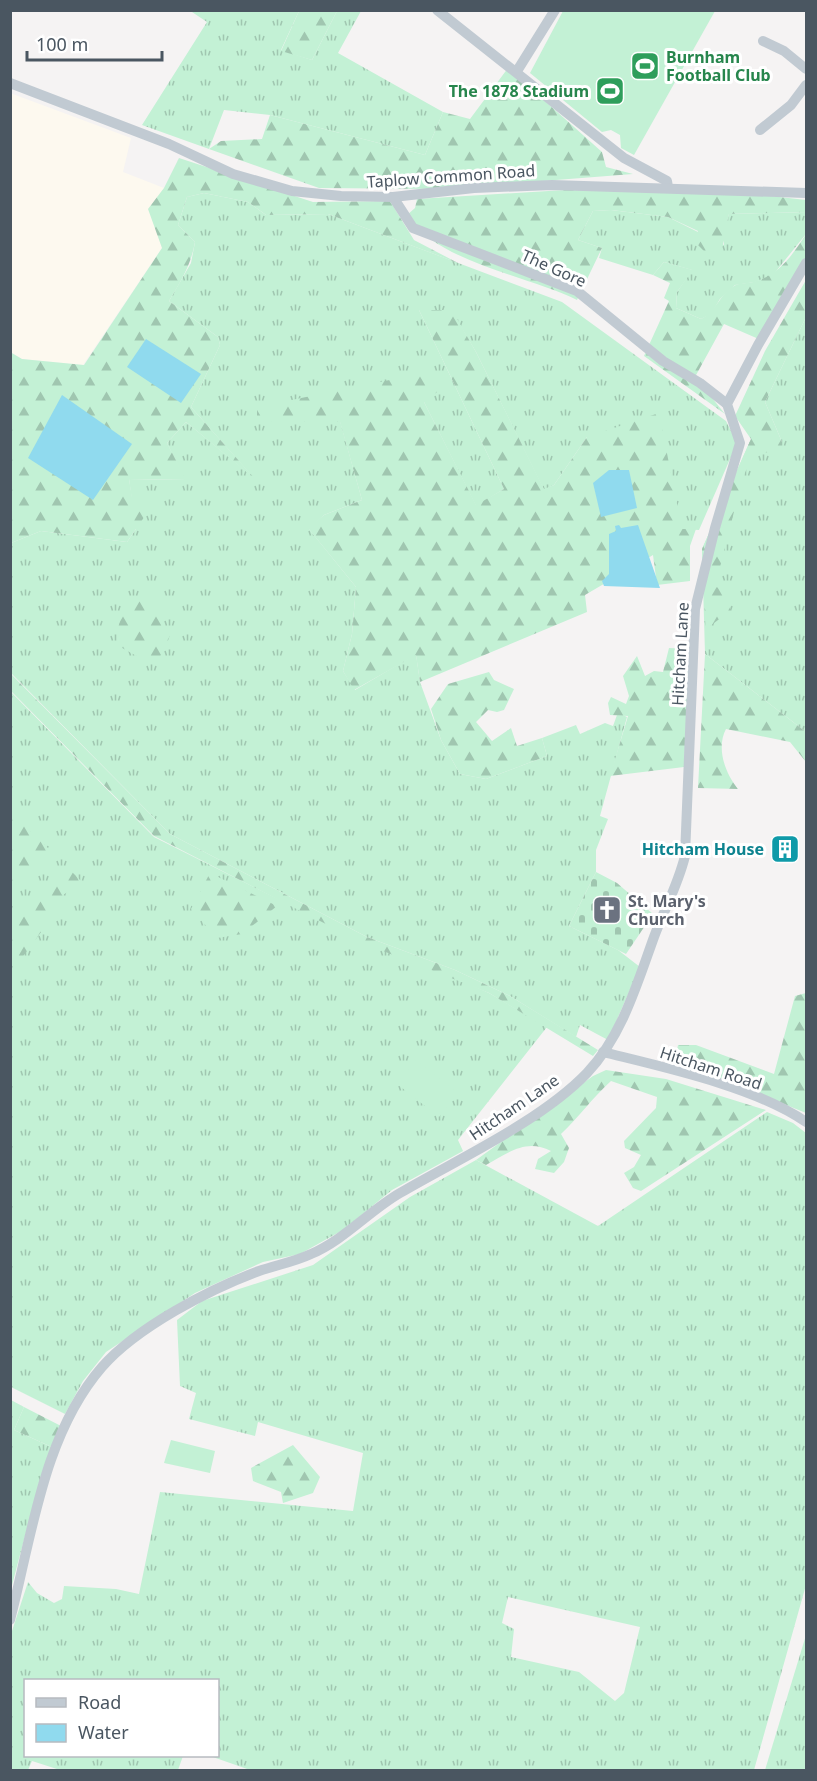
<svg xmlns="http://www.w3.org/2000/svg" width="817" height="1781" font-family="'Noto Sans',sans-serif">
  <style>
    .commercial { fill: #fdf9ef }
    .grass { fill: url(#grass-tufts); fill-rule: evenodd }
    .forest { fill: url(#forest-firs) }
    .cemetery { fill: url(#cemetery-stones) }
    .garden { fill: #c3f1d5 }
    .water { fill: #90daee }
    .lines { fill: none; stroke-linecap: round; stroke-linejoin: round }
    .minor { stroke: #c1cad2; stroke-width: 10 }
    .labels { text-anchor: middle; stroke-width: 6; stroke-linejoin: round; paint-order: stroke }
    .leisure-label { font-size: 16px; font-weight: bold; fill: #27864d; stroke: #fff; text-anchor: start }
    .street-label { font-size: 16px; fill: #4a5661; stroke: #fff }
    .culture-label { font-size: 16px; font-weight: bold; fill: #0d838f; stroke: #fff; text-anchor: end }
    .worship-label { font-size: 16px; font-weight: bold; fill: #5b616d; stroke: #fff; text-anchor: start }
  </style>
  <defs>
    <pattern id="grass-tufts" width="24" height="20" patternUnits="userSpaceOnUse" patternTransform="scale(1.5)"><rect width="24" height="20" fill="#c3f1d5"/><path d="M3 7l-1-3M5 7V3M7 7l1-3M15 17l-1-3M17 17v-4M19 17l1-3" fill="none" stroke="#a0c6b0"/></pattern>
    <pattern id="forest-firs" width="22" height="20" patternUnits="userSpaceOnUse" patternTransform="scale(1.5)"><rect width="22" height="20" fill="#c3f1d5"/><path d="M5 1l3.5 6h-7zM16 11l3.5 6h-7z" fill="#a0c6b0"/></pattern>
    <pattern id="cemetery-stones" width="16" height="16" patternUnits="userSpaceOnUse" patternTransform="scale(1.5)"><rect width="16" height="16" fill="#c3f1d5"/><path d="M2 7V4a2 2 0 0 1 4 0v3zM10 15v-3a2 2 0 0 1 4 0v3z" fill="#a0c6b0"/></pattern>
  </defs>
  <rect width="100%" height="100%" fill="#f5f3f3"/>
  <path class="commercial" d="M10,93L131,138L123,172L164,188L149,209L162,248L83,365L22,359L11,352Z"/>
  <g class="grass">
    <path d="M189,10L299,11L281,50L312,60L337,11H361L338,53L443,112L425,155L270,115L224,110L209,149L142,125L207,22Z"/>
    <path d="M204,193L248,202L266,215L328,214L562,302L726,421L737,443L699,530L682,529L587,437L554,485L544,490L476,352L451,310H419L504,489L476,506L424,402L257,408L258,421H340L362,500L324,515L309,529L356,587L352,634L343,671L355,690L416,654L420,682L441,740L460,774L486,779L547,756L542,738L576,725L580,734L605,723L613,726L617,715L621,714L627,717L600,816L608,819L596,850V872L569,926L618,950L640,967L608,1040L580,1025L576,1037L510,996L455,970L367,937L170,834L11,673V543L41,531L127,542L136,529L129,479L185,480L167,443L186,422L252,476L191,407L220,345L218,337L169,301L191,263L195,242L178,225L187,197Z"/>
    <path d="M611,210L668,217L724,245V231L729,214L806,212V234L773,275L755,282L735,285L720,299L711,314L701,319L676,308L677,292L692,270L664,262L653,275L599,258L602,248L578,240L593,211Z"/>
    <path d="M806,317V732L705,654L702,549L751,439L782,442L765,402Z"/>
    <path d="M10,691L154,837L272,896L489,993L547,1027L458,1140L463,1151L392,1190L343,1230L300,1254L263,1262L195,1293L106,1352L83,1381L65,1414L11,1387Z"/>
    <path d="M767,1112L793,1123L806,1133V1585L754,1770H250L210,1756H218V1680H26V1756H183L178,1770H60L32,1761L28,1770H11V1634L28,1582L37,1593L54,1603L62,1599L64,1586L116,1589L139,1594L160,1492L353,1511L363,1453L258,1422L255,1436L189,1419L196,1393L180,1386L177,1320L202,1301L313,1265L410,1197L476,1160L598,1226ZM508,1597L640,1627L624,1693L615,1701L579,1672L511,1657L514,1629L502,1623Z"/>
    <path d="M11,1400L24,1407L14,1430L54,1448L39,1483L11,1589Z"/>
    <path d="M806,1635V1770H765Z"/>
  </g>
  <g class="forest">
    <path d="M299,11H337L312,60L281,51Z"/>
    <path d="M508,68L602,152L606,167L633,174L442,189L319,188L209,149L221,141L262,139L270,115L425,155L443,112L470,119Z"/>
    <path d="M179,158L313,202L390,201L414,240L458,263L328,214L266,215L248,202L204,193L187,197L178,225L195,242C191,265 181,281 169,301L218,337L220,345L191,407L256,480L186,422L167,443L186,480L129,479L132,497L143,502L147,513L127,542L41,531L11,543L10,352L22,359L84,365L162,248L148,209L164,188Z"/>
    <path d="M581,189L771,196L806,200V212L729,214C725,228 726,242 719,255L710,257L695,242L698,231L668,217L611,210L593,211L578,240L602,248L577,300C529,276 436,262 407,215L415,208L417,199Z"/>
    <path d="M806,234V262L761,340L724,324L695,377L725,414L644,356L669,301L664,298L670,283L653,275L664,262L693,270L677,292L676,308L701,319C716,312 719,295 734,286C740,282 749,284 756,281C779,275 794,253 806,234Z"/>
    <path d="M806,280V317L765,402L782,442L780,449L752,456L742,480L715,587L731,589L730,611L710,626L706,640L702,549L751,439L735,416L765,351Z"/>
    <path d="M419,310H452L476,352L544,489L554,485L587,437L659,413L682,529H696L690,546V581L657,585L653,555L585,595L587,612L420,682L416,655L354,690L343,671L352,634L356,587L308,528L324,515L362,500L340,422L257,421V407L429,372L437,392L424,402L476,505L504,489Z"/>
    <path d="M145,594L157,599L162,625L170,635L163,654L149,663L117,645C117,623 122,603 145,594Z"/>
    <path d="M669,648L690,649L684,767L610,776L628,716L610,715L608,703L611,697L626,704L629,696L623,676L637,656L645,676L654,671L663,672Z"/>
    <path d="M705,654L806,732V762L790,742L726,729C716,748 725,773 738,789L698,788Z"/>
    <path d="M489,672L494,680L514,689L504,710L497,712L488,710L476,722L492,741L511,728L517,746L542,738L547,756L486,779L460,774L441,740L431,709L448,684Z"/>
    <path d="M10,673L170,834L367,937L455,970L510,996L598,1050L593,1056L489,993L363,943L154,836L11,691Z"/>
    <path d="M10,811L50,850L11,894H10Z"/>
    <path d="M66,866L83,883L56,899L53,916L21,959L11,947V928L32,909Z"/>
    <path d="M210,873L277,906L242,934L217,938L191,909Z"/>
    <path d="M806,993V1113L675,1060L678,1045H696L774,1074L795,996Z"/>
    <path d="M606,1070L666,1079L766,1110L641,1191L633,1188L624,1173L634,1167L641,1155L625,1148L624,1141L656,1108L657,1097L611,1081C593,1097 579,1117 561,1134L569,1148L564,1162L554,1173L535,1169L538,1159L551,1151C526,1138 508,1153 486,1165L476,1160L593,1076Z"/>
    <path d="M24,1407L61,1426L54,1448L14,1430Z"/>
    <path d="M293,1445L320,1477L313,1493L283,1503L281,1492L253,1481L251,1468Z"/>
  </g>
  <path class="cemetery" d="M596,872L617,883L653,914L626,954L569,926Z"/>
  <g class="garden">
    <path d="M563,11H715L634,155L621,148L620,135L611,130L602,132L530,73Z"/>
    <path d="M416,1060L458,1093L439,1117L397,1084Z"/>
    <path d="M171,1440L215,1451L210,1473L164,1463Z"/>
  </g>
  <g class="water">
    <path d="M146,339L201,374L181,403L127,367Z"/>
    <path d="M62,395L132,444L93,500L28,458Z"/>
    <path d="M609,470H629L637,508L601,517L593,483Z"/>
    <path d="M619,525L621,528L638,525L660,588L604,586L602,581L609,574V534L616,531L615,526Z"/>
  </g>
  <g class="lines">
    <g class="minor">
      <path d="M437,10L624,158L667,181L668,187"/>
      <path d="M763,41L784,51L806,69"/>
      <path d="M517,71L555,10"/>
      <path d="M10,83L169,144L233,174L292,191L341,196L393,197L474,188L552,185L806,193"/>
      <path d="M760,130L791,105L806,85"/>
      <path d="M393,197L413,228L577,291L663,361L700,383L727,404"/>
      <path d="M603,1052C663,1067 756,1087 806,1122"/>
      <path d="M10,1620C32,1536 43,1435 102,1367C137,1327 210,1289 259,1271C276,1265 294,1262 311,1254C344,1240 369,1211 400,1193C458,1159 541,1121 587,1073C622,1036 637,984 654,937C664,910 678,885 685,856L695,609L715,528L740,443L727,404L758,345L806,263"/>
    </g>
  </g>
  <defs>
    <g id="stadium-square" transform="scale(1.5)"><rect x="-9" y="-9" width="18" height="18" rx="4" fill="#2e9e5b" stroke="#fff"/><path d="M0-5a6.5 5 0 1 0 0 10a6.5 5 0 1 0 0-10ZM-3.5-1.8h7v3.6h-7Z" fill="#fff"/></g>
    <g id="building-square" transform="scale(1.5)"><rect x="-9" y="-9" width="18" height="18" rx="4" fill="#0f9aa8" stroke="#fff"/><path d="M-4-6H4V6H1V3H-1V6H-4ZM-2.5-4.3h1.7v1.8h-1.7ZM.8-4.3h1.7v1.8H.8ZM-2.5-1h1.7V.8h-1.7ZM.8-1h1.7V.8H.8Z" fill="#fff"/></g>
    <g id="church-square" transform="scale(1.5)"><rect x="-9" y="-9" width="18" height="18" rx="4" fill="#6b7280" stroke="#fff"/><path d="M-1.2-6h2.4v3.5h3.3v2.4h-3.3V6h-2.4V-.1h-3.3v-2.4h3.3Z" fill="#fff"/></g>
  </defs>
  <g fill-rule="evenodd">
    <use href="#stadium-square" x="645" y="66"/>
    <use href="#stadium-square" x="610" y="91"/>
    <use href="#building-square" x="785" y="849"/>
    <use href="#church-square" x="607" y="910"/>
  </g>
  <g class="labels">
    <g class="leisure-label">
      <text x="666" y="63">Burnham<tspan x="666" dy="18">Football Club</tspan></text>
      <text x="589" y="97" text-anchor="end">The 1878 Stadium</text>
    </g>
    <g class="street-label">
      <text transform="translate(451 176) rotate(-4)" y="6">Taplow Common Road</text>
      <text transform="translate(554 268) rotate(24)" y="6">The Gore</text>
      <text transform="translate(680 654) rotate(-87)" y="6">Hitcham Lane</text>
      <text transform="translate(711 1068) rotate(18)" y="6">Hitcham Road</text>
      <text transform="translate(514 1107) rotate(-34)" y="6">Hitcham Lane</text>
    </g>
    <g class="culture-label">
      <text x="764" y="855">Hitcham House</text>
    </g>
    <g class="worship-label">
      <text x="628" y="907">St. Mary's<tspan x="628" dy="18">Church</tspan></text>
    </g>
  </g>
  <rect width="817" height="1781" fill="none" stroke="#4a5661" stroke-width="24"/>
  <rect x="24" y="1679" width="195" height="78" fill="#ffffff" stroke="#b7bbc0" stroke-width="1.5"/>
  <rect x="36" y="1698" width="30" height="9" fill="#c1cad2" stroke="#b7bbc0" stroke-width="1.5"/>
  <text x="78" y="1709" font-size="18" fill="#4a5661">Road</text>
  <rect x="36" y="1724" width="30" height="18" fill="#90daee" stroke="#b7bbc0" stroke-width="1.5"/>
  <text x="78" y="1739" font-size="18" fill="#4a5661">Water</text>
  <path d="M27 51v9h135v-9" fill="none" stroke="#4a5661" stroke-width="3"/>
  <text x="36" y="51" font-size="18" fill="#4a5661" stroke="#ffffff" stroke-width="4.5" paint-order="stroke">100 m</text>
</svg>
